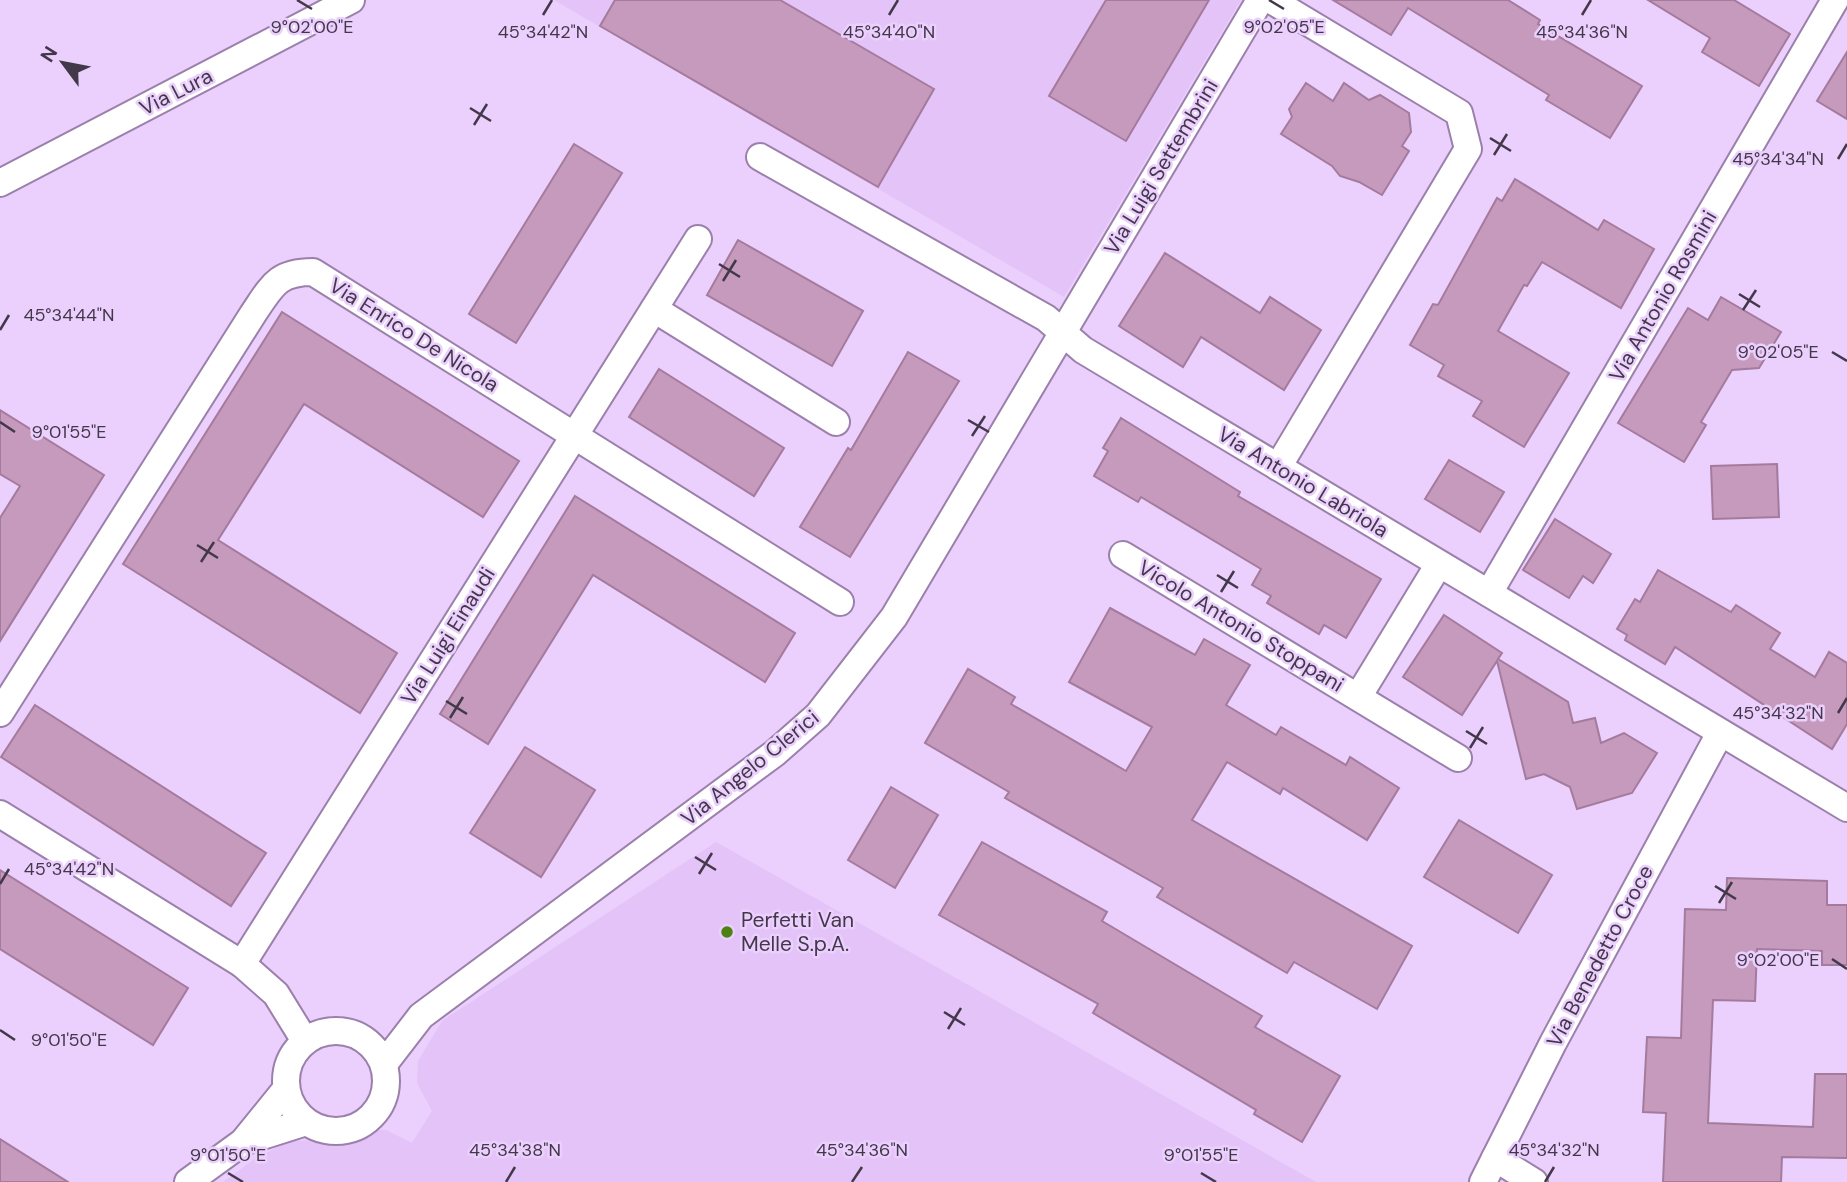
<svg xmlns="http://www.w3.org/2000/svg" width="1847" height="1182" font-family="'DM Sans',sans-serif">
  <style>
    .built { fill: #e4c3f8 }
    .building { fill: #c59abd; stroke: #a47b9d; stroke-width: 2 }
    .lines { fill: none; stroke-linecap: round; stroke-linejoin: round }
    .minor-casing { stroke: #9a80ab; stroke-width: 30 }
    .minor { stroke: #fff; stroke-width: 26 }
    .ticks { fill: none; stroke: #43384a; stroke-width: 2.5 }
    .poi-dot { fill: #4e8114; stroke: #ebcffd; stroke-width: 2.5 }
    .labels { text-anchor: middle; stroke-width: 5; stroke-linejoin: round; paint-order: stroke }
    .street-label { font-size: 21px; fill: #43384a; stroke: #ebcffd }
    .poi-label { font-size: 21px; fill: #43384a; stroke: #ebcffd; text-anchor: start }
    .ticks-label { font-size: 18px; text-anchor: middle; fill: #43384a; stroke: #ebcffd; stroke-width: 5; stroke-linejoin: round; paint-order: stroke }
  </style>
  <rect width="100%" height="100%" fill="#ebcffd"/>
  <g class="built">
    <path d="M554,0H1241L1064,297Z"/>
    <path d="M716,842L1316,1182H223L256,1158L290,1141L344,1139L372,1130H386L412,1143L432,1111L417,1083L418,1061L442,1021Z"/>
  </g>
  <g class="building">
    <path d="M615,0H780L934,89L878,187L600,26Z"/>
    <path d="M1106,0H1209L1126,141L1049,96Z"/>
    <path d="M1333,0H1508L1540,20L1538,24L1642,86L1610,138L1546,100L1549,95L1408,8L1391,35Z"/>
    <path d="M1648,0H1734L1790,34L1759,86L1702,52L1710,38Z"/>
    <path d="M1847,52V119L1817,101Z"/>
    <path d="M1306,83L1333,101L1344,83L1369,100L1380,95L1409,113L1411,132L1402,146L1409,151L1382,195L1359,182L1340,176L1332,166L1281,134L1292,117L1289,109Z"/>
    <path d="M574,144L622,173L516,343L469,314Z"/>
    <path d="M1515,179L1598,230L1604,220L1654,249L1621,308L1542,262L1527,286L1524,285L1498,331L1569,373L1524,447L1473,416L1482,401L1438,376L1444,365L1410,345L1433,304L1438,305L1497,198L1502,201Z"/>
    <path d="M738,240L863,311L832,366L707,295Z"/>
    <path d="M1165,253L1260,313L1270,297L1321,330L1284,390L1201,337L1183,367L1119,326Z"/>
    <path d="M1721,297L1781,332L1759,368L1732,370L1701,422L1706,425L1684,462L1618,423L1688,308L1708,320Z"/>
    <path d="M282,312L519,461L483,517L304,404L218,540L397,653L360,713L123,564Z"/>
    <path d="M908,352L959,381L850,557L800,527L848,448L851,450Z"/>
    <path d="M659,369L784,448L754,496L629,417Z"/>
    <path d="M0,410L104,475L0,641V518L20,486L0,474Z"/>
    <path d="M1121,418L1240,492L1238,496L1381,579L1346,638L1324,625L1319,634L1267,603L1271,596L1252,585L1261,569L1141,497L1138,502L1094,476L1108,451L1103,448Z"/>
    <path d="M1449,460L1504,492L1480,532L1425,499Z"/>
    <path d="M1777,464L1779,517L1713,519L1711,466Z"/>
    <path d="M575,496L795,633L765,682L593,575L488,744L440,714Z"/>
    <path d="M1555,519L1611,554L1593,583L1583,576L1569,598L1523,570Z"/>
    <path d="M1658,570L1731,612L1736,605L1780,633L1770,649L1815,677L1829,652L1847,663V724L1832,749L1675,647L1665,664L1625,640L1627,635L1617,629L1635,599L1640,602Z"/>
    <path d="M1110,608L1195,655L1204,639L1250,665L1226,705L1276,735L1281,727L1346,765L1350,757L1399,788L1367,840L1283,788L1280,794L1227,762L1192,820L1412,946L1377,1009L1294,962L1287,973L1157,897L1163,888L1005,798L1009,792L925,743L968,669L1015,697L1011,704L1126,771L1152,727L1069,682Z"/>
    <path d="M1444,615L1502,653L1498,659L1568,702L1573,723L1595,718L1601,743L1624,733L1657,753L1632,793L1577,809L1570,787L1544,774L1526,779L1497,661L1462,715L1403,677Z"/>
    <path d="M35,705L266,853L231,906L1,757Z"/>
    <path d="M525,747L595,790L541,877L470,833Z"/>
    <path d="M891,787L938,815L895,888L848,860Z"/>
    <path d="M1459,820L1552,875L1518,933L1424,877Z"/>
    <path d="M982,842L1107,912L1102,921L1262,1016L1255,1027L1340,1076L1302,1142L1254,1114L1256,1110L1093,1013L1098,1004L939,915Z"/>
    <path d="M0,870L188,988L153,1045L0,949Z"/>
    <path d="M1727,878L1827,881V905H1847V965H1822V951L1757,949L1755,1001L1713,1000L1708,1123L1813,1127L1815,1074H1847V1158L1782,1157L1781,1182H1663L1666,1113L1643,1112L1647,1037L1681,1038L1685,909L1726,910Z"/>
    <path d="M0,1139L68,1182H0Z"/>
  </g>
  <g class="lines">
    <g class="minor-casing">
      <g id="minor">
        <path d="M1271,0L1459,113L1468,149L1278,467"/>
        <path d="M760,157L1046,318L1083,350L1847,808"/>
        <path d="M0,183L351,0"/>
        <path d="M654,309L836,422"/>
        <path d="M1123,555L1458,758"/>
        <path d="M1489,593L1835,0"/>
        <path d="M1358,697L1439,564"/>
        <path d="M0,713L253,314C272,286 277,272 313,272L840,602"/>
        <path d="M0,814L242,964L276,994L305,1041"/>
        <path d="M242,964L698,239"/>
        <circle cx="336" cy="1081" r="50"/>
        <path d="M384,1064L421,1016L775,753L818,715L894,617L1260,0"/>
        <path d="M243,1142L306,1122"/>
        <path d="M1495,1158L1534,1182"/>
        <path d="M188,1182L243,1142L286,1089"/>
        <path d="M1483,1182L1553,1043L1720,733"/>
      </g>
    </g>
    <use href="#minor" class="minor"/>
  </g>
  <path class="ticks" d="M297,0L312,9M1269,0L1284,9M543,15L552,0M889,15L898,0M1582,15L1591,0M470,108L491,121M474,125L487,104M1490,138L1511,151M1494,155L1507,134M1838,159L1847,144M719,264L740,277M723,281L736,260M1739,294L1760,307M1743,310L1756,290M0,330L9,315M1832,352L1847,361M968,420L989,432M0,422L15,432M972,436L985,416M197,545L218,558M201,562L214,542M1217,575L1238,588M1221,592L1234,571M446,701L467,714M1838,713L1847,698M450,718L463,697M1466,731L1487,744M1470,748L1483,727M695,857L716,870M699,874L712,853M0,884L9,869M1715,886L1736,899M1719,903L1732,882M1832,959L1847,969M944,1012L965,1025M948,1029L961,1008M0,1030L15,1040M228,1173L243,1182M1201,1173L1216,1182M506,1182L515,1167M852,1182L862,1167M1545,1182L1554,1167"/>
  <circle class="poi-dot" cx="727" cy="932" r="7"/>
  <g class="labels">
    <g class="street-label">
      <text transform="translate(176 92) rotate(-27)" y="7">Via Lura</text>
      <text transform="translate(1161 167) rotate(-59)" y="7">Via Luigi Settembrini</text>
      <text transform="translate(1663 296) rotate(-60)" y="7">Via Antonio Rosmini</text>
      <text transform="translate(414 335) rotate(32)" y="7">Via Enrico De Nicola</text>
      <text transform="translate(1303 482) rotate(31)" y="7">Via Antonio Labriola</text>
      <text transform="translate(1241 626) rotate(31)" y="7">Vicolo Antonio Stoppani</text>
      <text transform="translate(448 636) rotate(-58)" y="7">Via Luigi Einaudi</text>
      <text transform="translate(750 768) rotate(-39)" y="7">Via Angelo Clerici</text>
      <text transform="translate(1600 956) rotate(-62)" y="7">Via Benedetto Croce</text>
    </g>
    <g class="poi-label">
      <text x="741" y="927">Perfetti Van<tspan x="741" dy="24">Melle S.p.A.</tspan></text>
    </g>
  </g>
  <g class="ticks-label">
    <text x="312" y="33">9°02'00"E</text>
    <text x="1284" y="33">9°02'05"E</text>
    <text x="543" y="38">45°34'42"N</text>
    <text x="889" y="38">45°34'40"N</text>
    <text x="1582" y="38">45°34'36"N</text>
    <text x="1778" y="165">45°34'34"N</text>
    <text x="69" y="321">45°34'44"N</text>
    <text x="1778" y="358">9°02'05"E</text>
    <text x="69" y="438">9°01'55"E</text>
    <text x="1778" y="719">45°34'32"N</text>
    <text x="69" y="875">45°34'42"N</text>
    <text x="1778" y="966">9°02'00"E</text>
    <text x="69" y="1046">9°01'50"E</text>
    <text x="515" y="1156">45°34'38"N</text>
    <text x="862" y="1156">45°34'36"N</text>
    <text x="1554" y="1156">45°34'32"N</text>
    <text x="228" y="1161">9°01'50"E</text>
    <text x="1201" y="1161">9°01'55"E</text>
  </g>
  <g transform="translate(63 63) rotate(302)" stroke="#ebcffd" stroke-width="5" paint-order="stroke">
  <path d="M0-5L12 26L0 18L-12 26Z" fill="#43384a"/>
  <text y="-10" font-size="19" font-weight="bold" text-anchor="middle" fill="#43384a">N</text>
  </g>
</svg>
